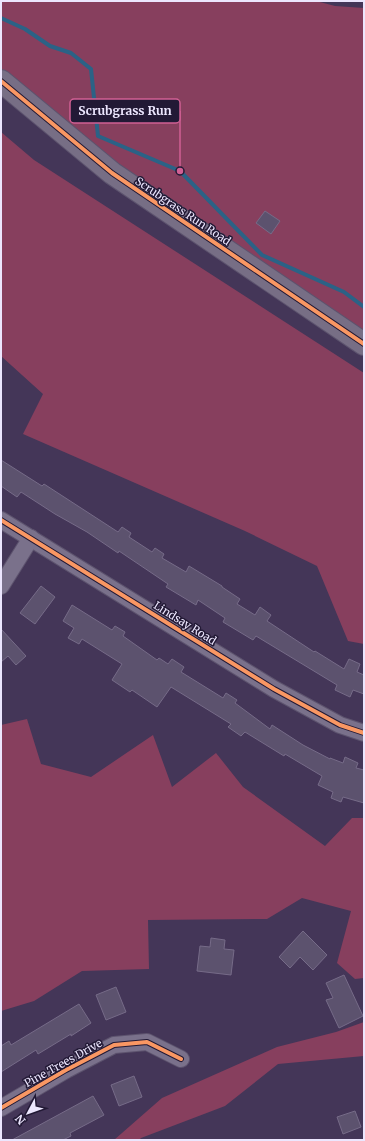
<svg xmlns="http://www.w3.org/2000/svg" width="365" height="1141" font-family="Merriweather,serif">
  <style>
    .green { fill: #873f5e }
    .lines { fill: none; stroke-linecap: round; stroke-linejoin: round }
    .stream { stroke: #2b6286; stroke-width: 4 }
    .building { fill: #5c526e; stroke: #766b88 }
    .street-casing { stroke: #5d536e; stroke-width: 18 }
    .secondary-casing { stroke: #5d536e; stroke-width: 24 }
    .street { stroke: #7a718b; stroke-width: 16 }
    .secondary { stroke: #776e85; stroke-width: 22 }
    .cycleway-casing { stroke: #221935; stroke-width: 6 }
    .cycleway { stroke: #f99763; stroke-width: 4 }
    .labels { text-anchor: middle; stroke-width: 3; stroke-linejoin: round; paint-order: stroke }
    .street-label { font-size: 11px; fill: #ece6fe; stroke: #221935 }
    .leader { fill: none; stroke: #d16094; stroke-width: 1.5 }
    .callout-dot { fill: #d16094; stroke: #221935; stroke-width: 1.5 }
    .callout { fill: #221935; stroke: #d16094; stroke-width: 1.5 }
    .callout-label { font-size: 12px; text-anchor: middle; font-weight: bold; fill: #ece6fe }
  </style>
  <rect width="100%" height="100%" fill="#443658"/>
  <g class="green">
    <path d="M1,1H316L335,6L364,8V331L205,228L18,90L1,71Z"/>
    <path d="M1,132L34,160L364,373V644L348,641L317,566L245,531L23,434L43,394L1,356Z"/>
    <path d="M27,719L41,764L91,777L153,735L172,787L216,753L243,787L325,846L352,818H364V978L355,979L337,963L351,911L302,898L267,919L148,920L149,969L82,971L34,1001L1,1011V725Z"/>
    <path d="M364,1022V1056L278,1064L225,1106L141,1138L139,1140H114L162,1098L277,1047L336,1032Z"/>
  </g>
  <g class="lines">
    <path class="stream" d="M1,18L25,29L50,46L71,53L91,69L98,136L180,171L262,255L344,292L364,307"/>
  </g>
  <g class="building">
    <path d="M265,211L280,221L271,234L256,223Z"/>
    <path d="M1,460L42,486L44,484L118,532L122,527L131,533L129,537L152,552L155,548L164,554L162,558L186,572L189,566L222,586V587L240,599L237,604L255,615L260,607L271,615L267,621L314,652L315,651L344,669L349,659L360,664L357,672L364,675V694L353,690L350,697L335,690L337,685L256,636L253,640L223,622L225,618L198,600L196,605L166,587L168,584L119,551L118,553L87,532L55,514L21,492L17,497L1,486Z"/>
    <path d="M41,586L55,597L35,624L20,613Z"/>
    <path d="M72,605L112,630L115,626L125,632L123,636L157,660L159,658L168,664L172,659L184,667L181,672L223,698L226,693L237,700L235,703L270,729L272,725L303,745L330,759V758L343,763L345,757L358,763L356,768L364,770V803L343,797L341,802L331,798L333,792L318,785L322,776L285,754L284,756L245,732L241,736L228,727L231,724L171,687L157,707L132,690L130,692L112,680L122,664L82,639L79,644L68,638L74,628L63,621Z"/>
    <path d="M1,629L26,656L16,665L8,656L1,662Z"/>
    <path d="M303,931L327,955L313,970L300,957L290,968L279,957Z"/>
    <path d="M211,938L225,940L224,949L234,950L231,975L197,971L200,946L210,947Z"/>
    <path d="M344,975L363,1016L339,1028L326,1000L333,998L326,983Z"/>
    <path d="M116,987L126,1012L106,1020L96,995Z"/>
    <path d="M79,1004L91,1023L71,1036V1034L38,1054L36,1050L1,1072V1046L9,1041L11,1045Z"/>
    <path d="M134,1076L142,1097L119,1106L111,1085Z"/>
    <path d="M93,1096L104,1115L70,1133L71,1136L63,1140H12Z"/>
    <path d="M355,1111L361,1127L343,1134L337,1117Z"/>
  </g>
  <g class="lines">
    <g class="street-casing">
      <g id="street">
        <path d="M1,520L274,689L340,725L364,733"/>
        <path d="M1,586L31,538"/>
        <path d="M1,1108L66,1070L114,1045L147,1042L181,1059"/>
      </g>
    </g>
    <g class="secondary-casing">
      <path id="secondary" d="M1,81L112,173L364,344"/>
    </g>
    <use href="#street" class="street"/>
    <use href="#secondary" class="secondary"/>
    <g class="cycleway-casing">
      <g id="cycleway">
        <path d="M1,81L112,173L364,344"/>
        <path d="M1,520L274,689L340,725L364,733"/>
        <path d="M1,1108L66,1070L114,1045L147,1042L181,1059"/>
      </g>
    </g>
    <use href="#cycleway" class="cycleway"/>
  </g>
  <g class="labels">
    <g class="street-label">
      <text transform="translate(183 211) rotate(34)" y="4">Scrubgrass Run Road</text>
      <text transform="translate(185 623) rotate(32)" y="4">Lindsay Road</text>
      <text transform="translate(63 1063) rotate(-29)" y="4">Pine Trees Drive</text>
    </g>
  </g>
  <path class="leader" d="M180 171L180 111"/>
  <circle class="callout-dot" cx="180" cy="171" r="4"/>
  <rect class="callout" x="70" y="99" width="110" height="24" rx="4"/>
  <g class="callout-label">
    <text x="125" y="115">Scrubgrass Run</text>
  </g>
  <rect width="365" height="1141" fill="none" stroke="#ece6fe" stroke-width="4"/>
  <g transform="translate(28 1113) rotate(229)" stroke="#221935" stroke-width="3" paint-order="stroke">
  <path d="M0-3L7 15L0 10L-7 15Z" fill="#ece6fe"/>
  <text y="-6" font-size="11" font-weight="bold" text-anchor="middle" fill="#ece6fe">N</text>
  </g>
</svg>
